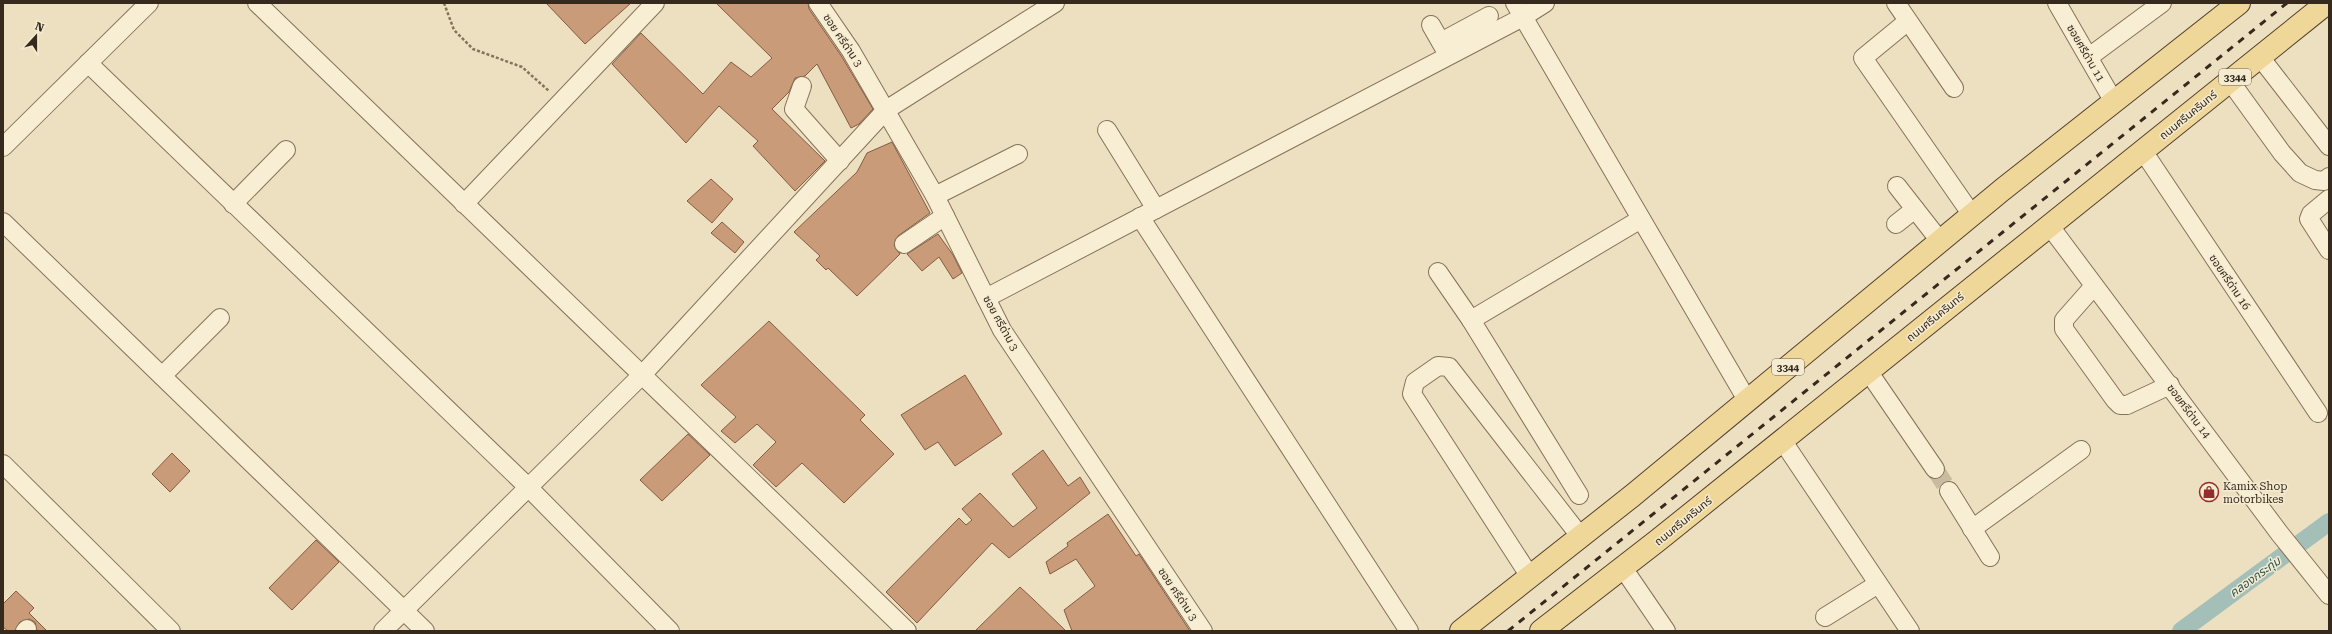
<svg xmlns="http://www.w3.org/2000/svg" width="2332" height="634" font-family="'Roboto Serif','Noto Sans Thai',serif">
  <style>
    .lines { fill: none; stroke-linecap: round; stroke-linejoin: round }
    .canal { stroke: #a4bfb8; stroke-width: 18 }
    .building { fill: #ca9b78; stroke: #845c40 }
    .minor-tunnel { stroke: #c8bba0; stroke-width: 18; stroke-dasharray: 18 9; stroke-linecap: butt }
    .minor-casing { stroke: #867259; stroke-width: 20 }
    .major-casing { stroke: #53402e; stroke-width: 24 }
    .path { stroke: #867259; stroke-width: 2.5; stroke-dasharray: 3 2; stroke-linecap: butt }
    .minor { stroke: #f8eed4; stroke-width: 18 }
    .major { stroke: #efd699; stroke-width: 22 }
    .rail { stroke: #36291d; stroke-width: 3; stroke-dasharray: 7 7; stroke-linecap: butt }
    .labels { text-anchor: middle; stroke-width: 3; stroke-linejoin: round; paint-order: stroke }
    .shield { fill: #f4ebd1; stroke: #6f6353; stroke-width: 1 }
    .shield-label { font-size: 10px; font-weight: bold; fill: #36291d }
    .street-label { font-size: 11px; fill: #36291d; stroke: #f4ebd1 }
    .poi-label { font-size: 11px; fill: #36291d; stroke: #f4ebd1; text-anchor: start }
    .water-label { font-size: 12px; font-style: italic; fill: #2d5553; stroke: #f4ebd1 }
  </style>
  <rect width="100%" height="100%" fill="#ede0c1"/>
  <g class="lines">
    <path class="canal" d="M2181,631L2329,522"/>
  </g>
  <g class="building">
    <path d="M546,3H631L585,44Z"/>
    <path d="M716,3H808L809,9L842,57L873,109L859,124L851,128L817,64L805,76L795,78L789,92L772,109L825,161L795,191L753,146L758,141L719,106L686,143L612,64L641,33L703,94L731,62L751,77L772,58Z"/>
    <path d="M892,142L930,213L898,236L894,245L900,254L857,296L828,268L826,270L816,260L820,256L794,232L857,172L867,153Z"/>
    <path d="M711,179L733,199L712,223L687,201Z"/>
    <path d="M722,222L744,242L735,253L711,233Z"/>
    <path d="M938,234L953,255L962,273L953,279L939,257L922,271L907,254Z"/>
    <path d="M769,321L865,415L860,420L894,454L844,503L802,463L776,487L753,465L776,442L757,424L735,443L721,431L736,417L701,385Z"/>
    <path d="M965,375L1002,434L955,466L938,442L925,450L901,415Z"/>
    <path d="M688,434L710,455L662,501L640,480Z"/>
    <path d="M1043,450L1068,486L1080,477L1090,493L1009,558L992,543L917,623L886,592L959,518L966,525L972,520L962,509L980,493L1013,527L1037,508L1012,474Z"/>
    <path d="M172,453L190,471L170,492L152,474Z"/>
    <path d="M1108,514L1136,556L1139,554L1190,631H1072L1064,610L1095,586L1076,559L1050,574L1046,562L1068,546L1067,543Z"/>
    <path d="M316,540L339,562L292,610L269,588Z"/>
    <path d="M1020,587L1034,600L1066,631H975Z"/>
    <path d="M16,591L34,608L29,613L47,631H37L35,622L29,619L20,622L15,631H8L3,627V604Z"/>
  </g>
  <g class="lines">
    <path class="minor-tunnel" d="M1935,469L1949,491"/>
    <g class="minor-casing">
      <g id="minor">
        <path d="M257,3L907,631"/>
        <path d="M818,3L851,51L935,196L1002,330L1203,631"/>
        <path d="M1515,3L1747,400"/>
        <path d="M1896,3L1954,88"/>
        <path d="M2057,3L2114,102"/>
        <path d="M1908,21L1863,58L1972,215"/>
        <path d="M1431,25L1447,53"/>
        <path d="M1441,42L1489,16"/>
        <path d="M2089,57L2162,3"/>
        <path d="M2260,57L2329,146"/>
        <path d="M88,63L529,488L670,631"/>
        <path d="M2230,81L2282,153L2300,173L2315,180L2324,181L2329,177"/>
        <path d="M802,86L794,109L840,161"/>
        <path d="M1107,130L1156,209"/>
        <path d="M3,147L149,3"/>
        <path d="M2143,151L2318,413"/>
        <path d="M1897,186L1940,241"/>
        <path d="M935,196L1018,154"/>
        <path d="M2329,199L2311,214L2309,219L2329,250"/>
        <path d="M233,204L286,150"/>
        <path d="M464,204L655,3"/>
        <path d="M1140,217L1409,631"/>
        <path d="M3,222L425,631"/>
        <path d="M1896,224L1915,209"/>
        <path d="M2049,225L2280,534L2329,595"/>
        <path d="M904,244L945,216"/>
        <path d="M1438,272L1471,320L1579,495"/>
        <path d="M2094,286L2064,320V329L2115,400L2120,405H2127L2170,385"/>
        <path d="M986,298L1523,17L1545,3"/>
        <path d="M1471,320L1641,219"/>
        <path d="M1868,371L1935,469"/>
        <path d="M162,376L220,318"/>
        <path d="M1782,440L1910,631"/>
        <path d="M3,464L171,631"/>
        <path d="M1949,491L1990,557"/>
        <path d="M1972,529L2081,450"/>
        <path d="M1623,568L1666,631"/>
        <path d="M1529,575L1412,394L1415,382L1438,366L1449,367L1580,536"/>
        <path d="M1825,617L1878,584"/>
        <path d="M25,631L27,629"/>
        <path d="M383,631L642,375L886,110L1055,3"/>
      </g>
    </g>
    <g class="major-casing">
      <g id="major">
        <path d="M1461,631L1632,496L2002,190L2239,3"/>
        <path d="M1541,631L1657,541L2327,3"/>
      </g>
    </g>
    <path class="path" d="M444,3L454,30L473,49L522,67L549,91"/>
    <use href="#minor" class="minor"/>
    <use href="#major" class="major"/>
    <path class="rail" d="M1508,631L2287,3"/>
  </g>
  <defs>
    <g id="shop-ring" transform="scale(1)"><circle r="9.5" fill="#f4ebd1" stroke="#932c2b" stroke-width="1.5"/><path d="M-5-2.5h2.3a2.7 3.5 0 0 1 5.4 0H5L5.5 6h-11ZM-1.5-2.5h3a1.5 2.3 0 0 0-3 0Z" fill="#932c2b"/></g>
  </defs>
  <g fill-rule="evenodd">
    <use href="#shop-ring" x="2209" y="492"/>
  </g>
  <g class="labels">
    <g class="shield">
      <rect x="2219" y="69" width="32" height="16" rx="3"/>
      <rect x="1772" y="359" width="32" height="16" rx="3"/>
    </g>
    <g class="shield-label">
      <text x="2235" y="81">3344</text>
      <text x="1788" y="371">3344</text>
    </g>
    <g class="street-label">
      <text transform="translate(843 40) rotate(56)" y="4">ซอย ศรีด่าน 3</text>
      <text transform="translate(2086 53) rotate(60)" y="4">ซอยศรีด่าน 11</text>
      <text transform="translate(2188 115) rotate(-39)" y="4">ถนนศรีนครินทร์</text>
      <text transform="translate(2230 282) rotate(56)" y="4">ซอยศรีด่าน 16</text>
      <text transform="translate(1935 317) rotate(-39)" y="4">ถนนศรีนครินทร์</text>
      <text transform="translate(1001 323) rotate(61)" y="4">ซอย ศรีด่าน 3</text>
      <text transform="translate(2189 411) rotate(53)" y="4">ซอยศรีด่าน 14</text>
      <text transform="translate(1683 521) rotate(-39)" y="4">ถนนศรีนครินทร์</text>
      <text transform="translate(1178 594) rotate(56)" y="4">ซอย ศรีด่าน 3</text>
    </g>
    <g class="poi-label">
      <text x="2223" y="490">Kamix Shop<tspan x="2223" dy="13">motorbikes</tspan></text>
    </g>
    <g class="water-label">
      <text transform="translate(2255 577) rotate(-36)" y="4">คลองกระทุ่ม</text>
    </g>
  </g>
  <rect width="2332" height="634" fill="none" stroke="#36291d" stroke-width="8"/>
  <g transform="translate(36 36) rotate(21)" stroke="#f4ebd1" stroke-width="3" paint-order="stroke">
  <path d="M0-3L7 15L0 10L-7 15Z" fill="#36291d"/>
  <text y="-6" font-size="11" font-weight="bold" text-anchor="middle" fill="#36291d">N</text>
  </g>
</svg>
